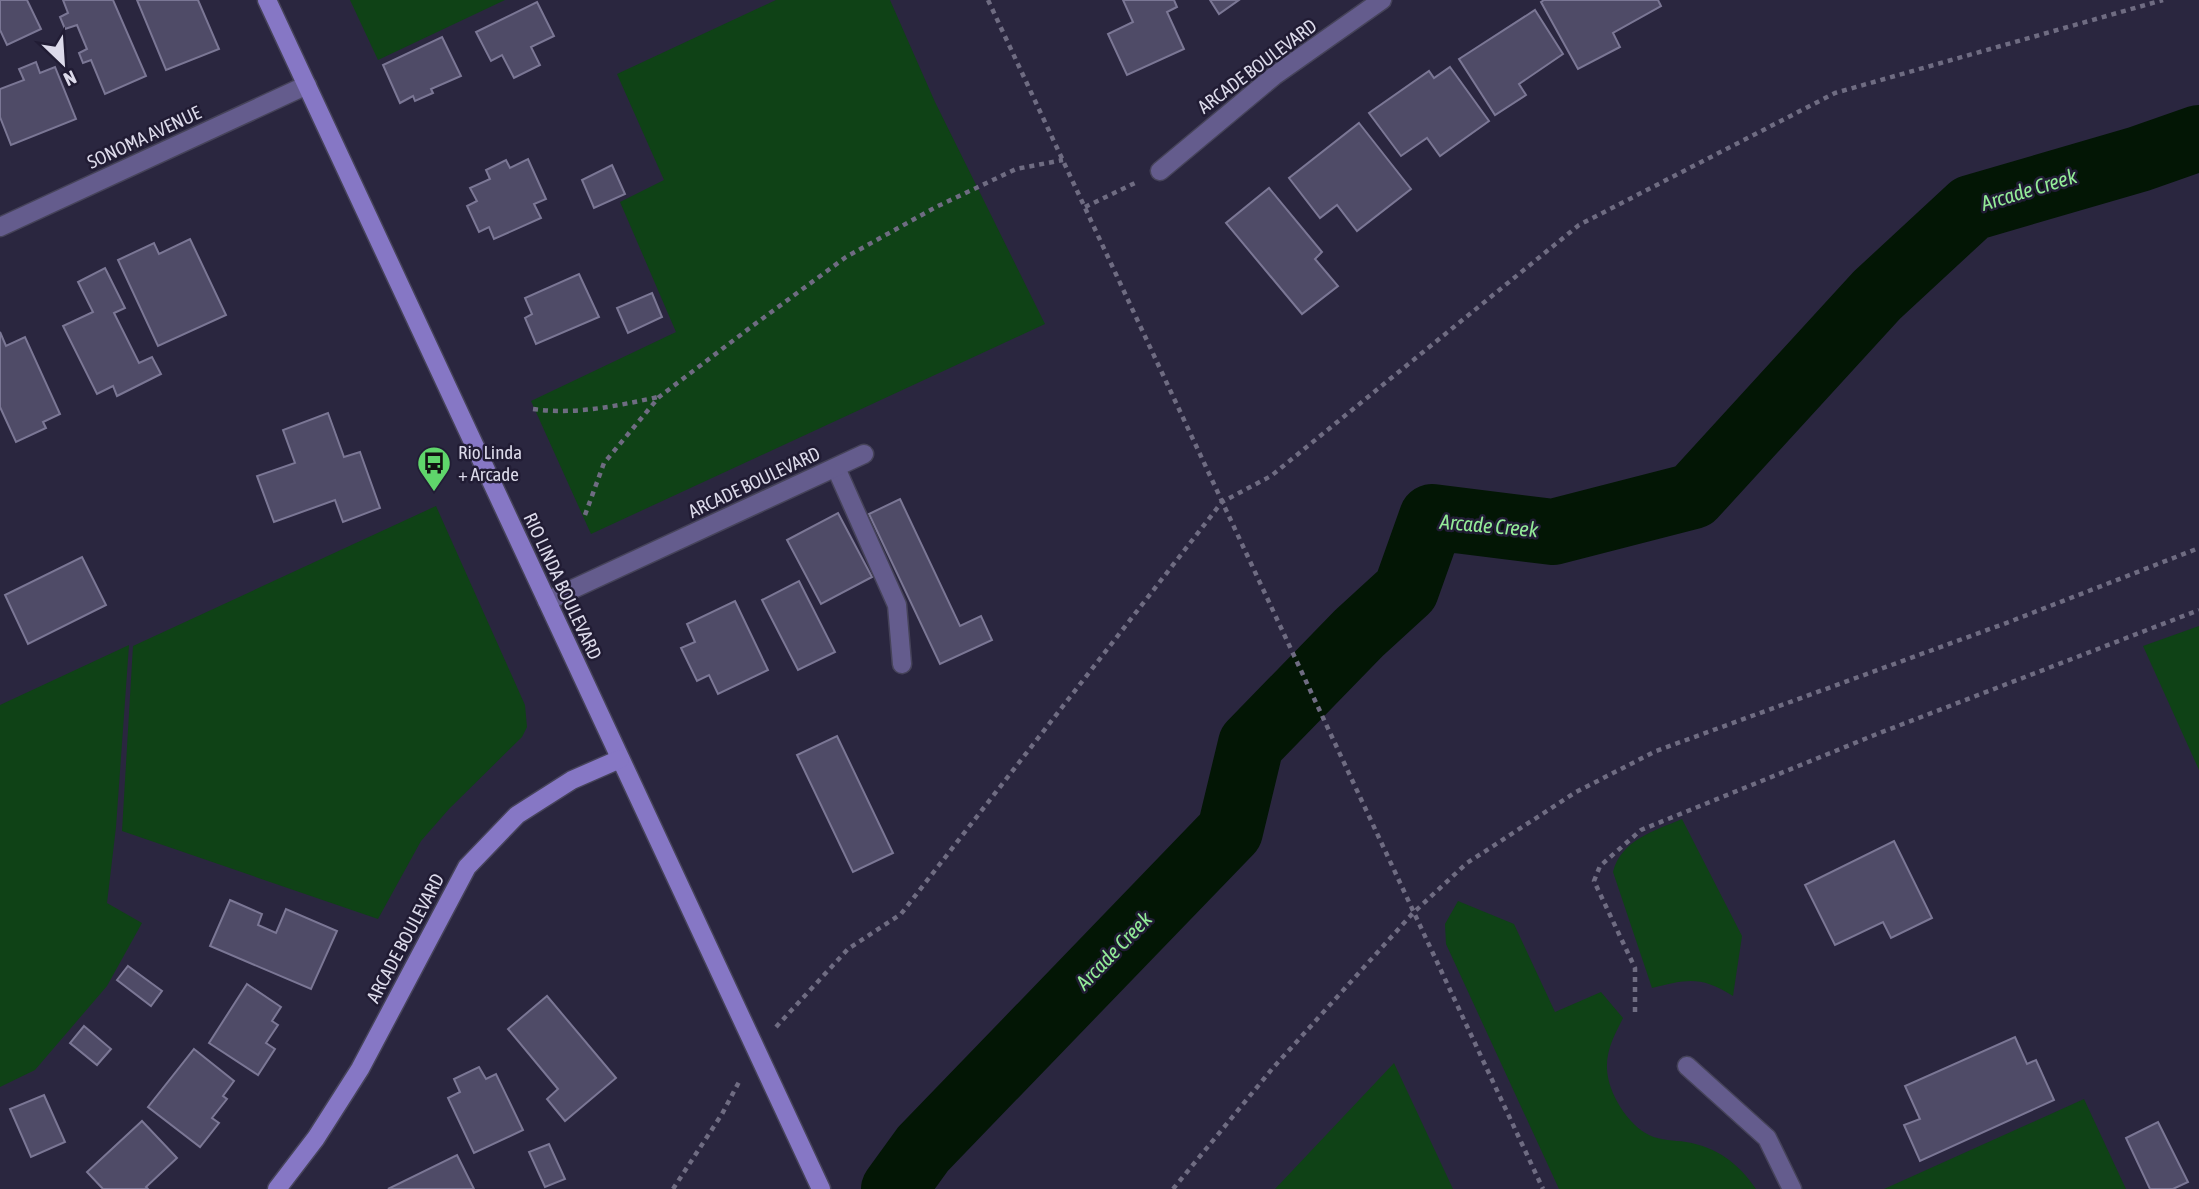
<svg xmlns="http://www.w3.org/2000/svg" width="2199" height="1189" font-family="'Asap Condensed',sans-serif">
  <style>
    .green { fill: #0f4216 }
    .lines { fill: none; stroke-linecap: round; stroke-linejoin: round }
    .river { stroke: #031605; stroke-width: 66 }
    .building { fill: #4f4b67; stroke: #7b7795; stroke-width: 2 }
    .lane-casing { stroke: #46435a; stroke-width: 21 }
    .street-casing { stroke: #46435a; stroke-width: 21 }
    .secondary-casing { stroke: #46435a; stroke-width: 21 }
    .path { stroke: #6f6c82; stroke-width: 4.5; stroke-dasharray: 5 5; stroke-linecap: butt }
    .lane { stroke: #645c8d; stroke-width: 18 }
    .street { stroke: #645c8d; stroke-width: 18 }
    .secondary { stroke: #8677c5; stroke-width: 18 }
    .labels { text-anchor: middle; stroke-width: 5; stroke-linejoin: round; paint-order: stroke }
    .street-label { font-size: 19px; fill: #dcdaea; stroke: #211c34 }
    .poi-label { font-size: 19px; fill: #dcdaea; stroke: #211c34; text-anchor: start }
    .water-label { font-size: 21px; font-style: italic; fill: #93eb98; stroke: #211c34 }
  </style>
  <rect width="100%" height="100%" fill="#2a263f"/>
  <g class="green">
    <path d="M350,0H505L378,60Z"/>
    <path d="M776,0H890L935,102L1045,324L591,534L531,401L676,332L620,202L664,180L617,74Z"/>
    <path d="M436,506L525,705L527,727L522,737L449,809L421,841L378,919L122,831L133,646Z"/>
    <path d="M2199,626V770L2143,646Z"/>
    <path d="M129,645L116,827L107,903L142,923L107,986L35,1070L0,1087V705Z"/>
    <path d="M1682,819L1742,936L1733,996C1701,976 1688,979 1652,988L1613,872C1621,840 1654,831 1682,819Z"/>
    <path d="M1458,901L1514,924L1555,1012L1601,992L1623,1018C1615,1034 1606,1050 1607,1069C1608,1093 1628,1125 1649,1135C1661,1141 1674,1140 1686,1142C1717,1147 1739,1164 1756,1189H1559L1446,944L1445,924Z"/>
    <path d="M1394,1063L1453,1189H1275Z"/>
    <path d="M2084,1099L2126,1189H1884Z"/>
  </g>
  <g class="lines">
    <path class="river" d="M894,1189L923,1149L1230,831L1251,744L1359,633L1406,590L1432,517L1553,532L1693,496L1877,295L1971,208L2139,159L2199,138"/>
  </g>
  <g class="building">
    <path d="M0,0H27L41,29L7,45L0,30Z"/>
    <path d="M63,0H113L146,76L105,94L91,60L83,63L79,53L87,49L77,25L65,29L60,17L68,13Z"/>
    <path d="M137,0H198L219,49L166,70Z"/>
    <path d="M1123,0H1174L1177,7L1167,12L1184,49L1127,75L1108,34L1133,22Z"/>
    <path d="M1210,0H1239L1219,14Z"/>
    <path d="M1544,0H1658L1661,6L1613,33L1620,47L1578,69L1541,2Z"/>
    <path d="M537,2L554,36L531,47L540,65L514,78L502,55L491,61L476,32Z"/>
    <path d="M1535,10L1563,54L1519,84L1526,95L1495,115L1459,59Z"/>
    <path d="M442,37L461,76L431,89L433,93L415,101L413,96L400,103L383,65Z"/>
    <path d="M36,62L40,73L55,67L76,119L11,145L0,117V89L24,80L19,69Z"/>
    <path d="M1450,67L1489,121L1440,156L1427,138L1401,156L1369,113L1429,71L1434,78Z"/>
    <path d="M1359,123L1411,189L1357,231L1337,205L1320,218L1289,178Z"/>
    <path d="M528,159L546,199L534,204L541,218L494,239L489,227L479,232L467,206L477,201L470,188L490,179L486,170L506,160L510,168Z"/>
    <path d="M612,165L625,194L594,208L582,180Z"/>
    <path d="M1269,188L1322,252L1315,259L1338,286L1302,314L1226,223Z"/>
    <path d="M190,239L226,315L158,346L118,260L154,243L159,254Z"/>
    <path d="M105,268L125,308L114,313L139,363L152,357L161,374L117,396L113,386L97,394L63,326L93,312L78,282Z"/>
    <path d="M579,274L599,317L536,344L525,318L532,314L525,298Z"/>
    <path d="M652,293L662,317L628,333L617,308Z"/>
    <path d="M0,332L6,346L25,337L60,414L43,422L46,428L16,442L0,407Z"/>
    <path d="M328,413L344,457L360,452L380,508L343,522L335,500L274,522L257,476L295,463L283,430Z"/>
    <path d="M900,499L960,626L981,616L992,640L940,664L869,514Z"/>
    <path d="M838,513L872,577L821,604L787,540Z"/>
    <path d="M82,557L106,605L28,644L5,595Z"/>
    <path d="M799,581L835,652L798,670L762,600Z"/>
    <path d="M735,601L768,670L718,694L709,675L697,681L681,648L695,642L687,624Z"/>
    <path d="M837,736L893,853L853,872L797,755Z"/>
    <path d="M1894,841L1932,918L1891,938L1883,922L1835,945L1805,885Z"/>
    <path d="M230,900L262,914L258,925L276,933L286,909L337,931L311,989L210,946Z"/>
    <path d="M128,966L162,991L151,1006L117,980Z"/>
    <path d="M247,984L281,1007L272,1021L278,1025L266,1043L275,1049L258,1075L209,1043Z"/>
    <path d="M547,996L616,1078L565,1121L547,1099L558,1089L508,1029Z"/>
    <path d="M84,1026L111,1049L97,1065L70,1043Z"/>
    <path d="M2015,1037L2027,1064L2036,1060L2054,1100L1920,1161L1904,1125L1920,1119L1905,1086Z"/>
    <path d="M194,1049L234,1081L223,1096L227,1099L212,1118L219,1123L200,1147L148,1107Z"/>
    <path d="M479,1067L486,1079L496,1074L523,1130L474,1153L448,1098L460,1092L454,1079Z"/>
    <path d="M44,1095L65,1142L31,1157L10,1109Z"/>
    <path d="M142,1121L177,1158L146,1187L148,1189H103L87,1172Z"/>
    <path d="M2158,1122L2188,1182L2173,1189H2150L2126,1138Z"/>
    <path d="M549,1144L565,1179L545,1187L529,1152Z"/>
    <path d="M457,1155L474,1189H388Z"/>
  </g>
  <g class="lines">
    <g class="lane-casing">
      <path id="lane" d="M836,468L897,605L902,664"/>
    </g>
    <g class="street-casing">
      <g id="street">
        <path d="M1160,171L1274,76L1382,0"/>
        <path d="M0,227L307,85"/>
        <path d="M547,601L864,454"/>
        <path d="M1687,1066L1767,1138L1792,1189"/>
      </g>
    </g>
    <g class="secondary-casing">
      <g id="secondary">
        <path d="M267,0L821,1189"/>
        <path d="M277,1189L316,1138L360,1069L467,867L517,815L572,780L620,759"/>
      </g>
    </g>
    <g class="path">
      <path d="M988,0L1543,1189"/>
      <path d="M1085,207L1137,182"/>
      <path d="M533,409C576,415 616,406 658,397"/>
      <path d="M585,515L604,463L659,397L751,327L846,257L936,207L1016,169L1063,160"/>
      <path d="M1635,1012V968L1594,881L1600,866L1641,830L1877,734L2199,610"/>
      <path d="M776,1027L848,949L901,914L1222,502L1271,476L1579,225L1835,93L2163,0"/>
      <path d="M673,1189L722,1114L740,1080"/>
      <path d="M1173,1189L1272,1069L1413,913L1467,863L1576,792L1656,751L2009,622L2199,548"/>
    </g>
    <use href="#lane" class="lane"/>
    <use href="#street" class="street"/>
    <use href="#secondary" class="secondary"/>
  </g>
  <defs>
    <g id="bus-pin" transform="scale(1.75)"><path d="M0 17L-7.5 6A9.5 9.5 0 1 1 7.5 6Z" fill="#5fd56b" stroke="#211c34"/><path d="M-5-6H5V4H4V6H2V4H-2V6H-4V4H-5ZM-3.5-4V0h7V-4ZM-3.5 1.2v1.5H-2V1.2ZM2 1.2v1.5H3.5V1.2Z" fill="#111"/></g>
  </defs>
  <g fill-rule="evenodd">
    <use href="#bus-pin" x="434" y="463"/>
  </g>
  <g class="labels">
    <g class="street-label">
      <text transform="translate(1257 66) rotate(-37)" y="7">ARCADE BOULEVARD</text>
      <text transform="translate(144 137) rotate(-25)" y="7">SONOMA AVENUE</text>
      <text transform="translate(754 482) rotate(-25)" y="7">ARCADE BOULEVARD</text>
      <text transform="translate(563 586) rotate(65)" y="7">RIO LINDA BOULEVARD</text>
      <text transform="translate(405 938) rotate(-62)" y="7">ARCADE BOULEVARD</text>
    </g>
    <g class="poi-label">
      <text x="458" y="459">Rio Linda<tspan x="458" dy="22">+ Arcade</tspan></text>
    </g>
    <g class="water-label">
      <text transform="translate(2029 190) rotate(-17)" y="7">Arcade Creek</text>
      <text transform="translate(1489 526) rotate(5)" y="7">Arcade Creek</text>
      <text transform="translate(1114 951) rotate(-46)" y="7">Arcade Creek</text>
    </g>
  </g>
  <g transform="translate(63 63) rotate(155)" stroke="#211c34" stroke-width="5" paint-order="stroke">
  <path d="M0-5L12 26L0 18L-12 26Z" fill="#dcdaea"/>
  <text y="-10" font-size="19" font-weight="bold" text-anchor="middle" fill="#dcdaea">N</text>
  </g>
</svg>
